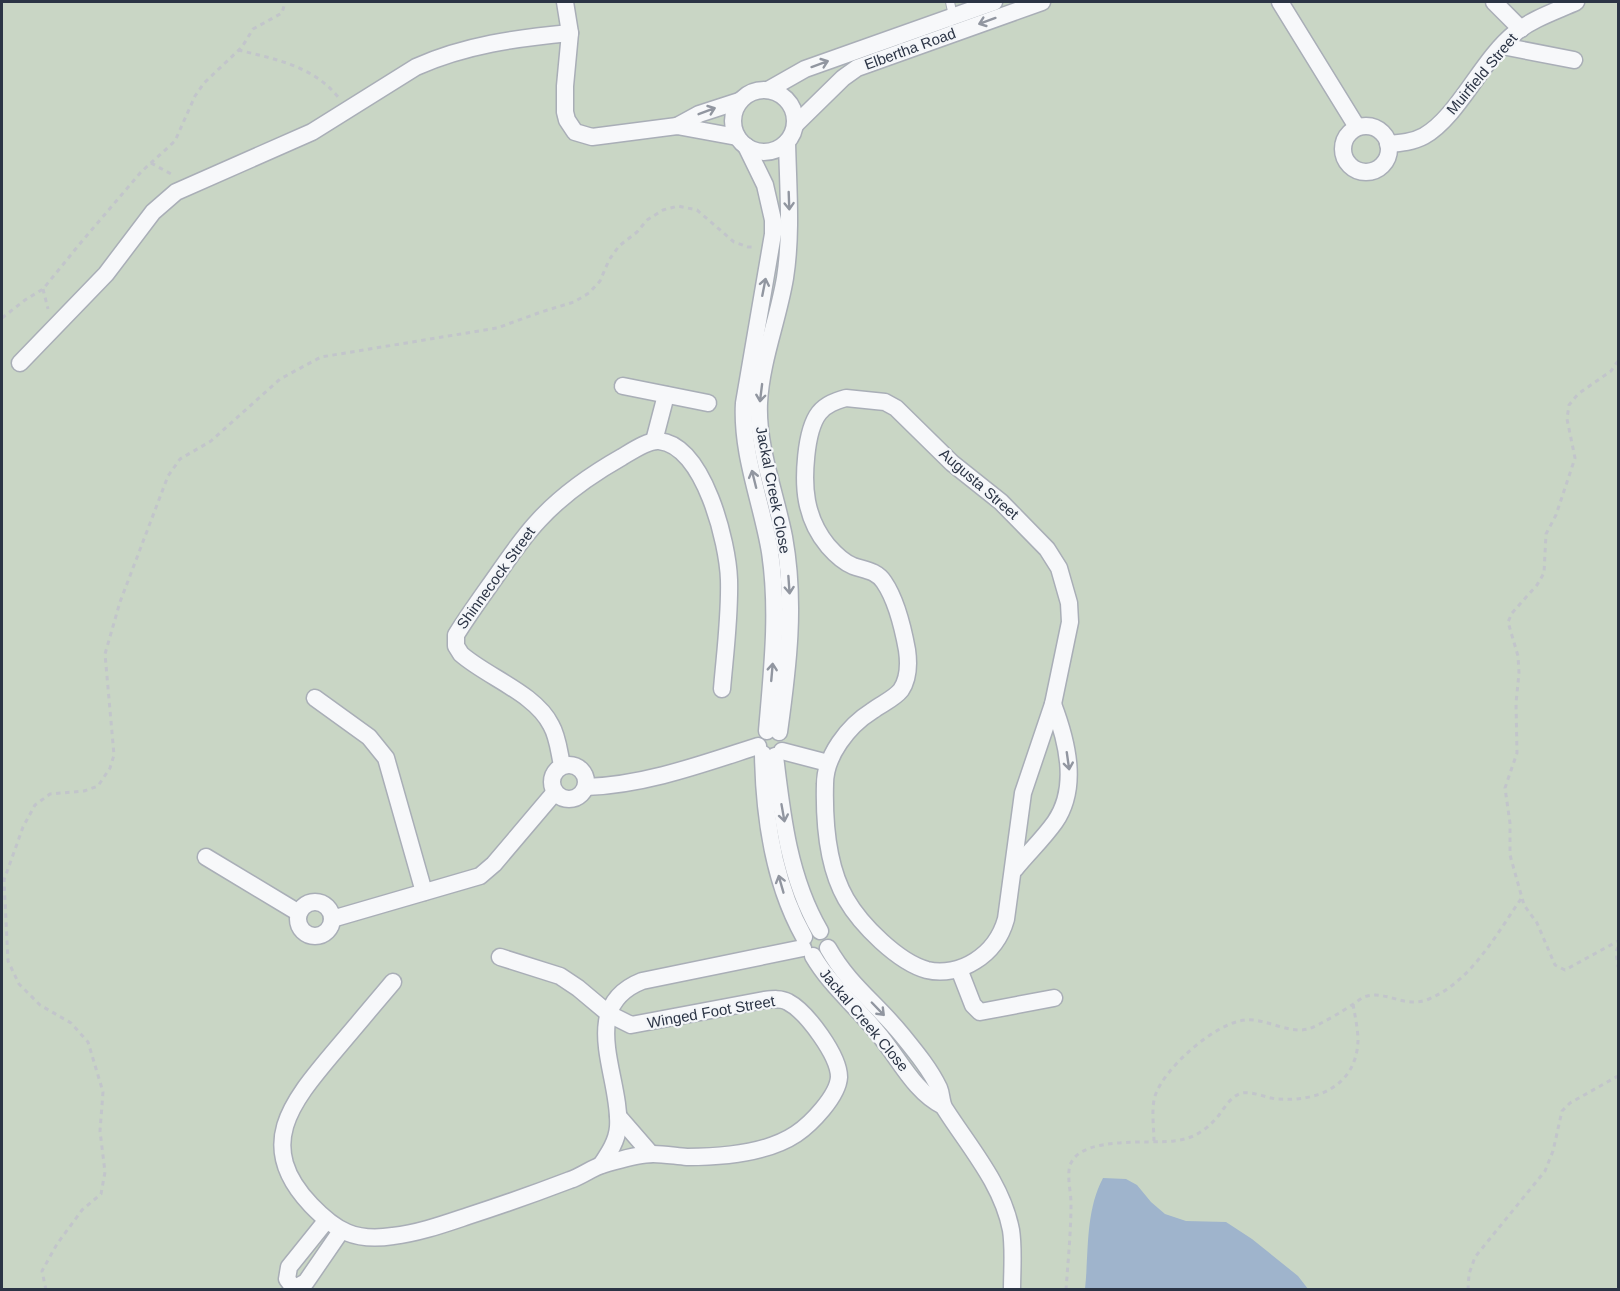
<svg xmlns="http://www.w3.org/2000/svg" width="1620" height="1291" font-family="Helvetica,sans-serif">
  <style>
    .green { fill: #c9d6c5 }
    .water { fill: #9fb4cc }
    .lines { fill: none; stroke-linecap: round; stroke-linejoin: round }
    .service-casing { stroke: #a9aeb7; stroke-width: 10 }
    .minor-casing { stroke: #a9aeb7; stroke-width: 19 }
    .path { stroke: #c2c5cb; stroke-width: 3; stroke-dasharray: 4.5 4.5; stroke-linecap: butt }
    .service { stroke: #f7f8fa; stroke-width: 8 }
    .minor { stroke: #f7f8fa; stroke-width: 16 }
    .oneway { stroke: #9196a0 }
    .labels { text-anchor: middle; stroke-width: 4.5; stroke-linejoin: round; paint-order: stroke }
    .street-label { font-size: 15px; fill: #2b3445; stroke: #f4f6f9 }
  </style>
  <rect width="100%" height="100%" fill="#e4e7ec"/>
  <rect class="green" x="2" y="2" width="1616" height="1287"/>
  <path class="water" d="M1103,1178L1126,1179L1137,1185L1151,1202L1165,1214L1186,1221L1226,1222L1252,1239L1298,1276L1308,1289H1085C1089,1252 1085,1212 1103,1178Z"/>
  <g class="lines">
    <g class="service-casing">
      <path id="service" d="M950,2L953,16"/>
    </g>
    <g class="minor-casing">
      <g id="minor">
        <path d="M565,2L570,33L565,86V112L567,120L575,132L592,137L677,126L737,137"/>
        <path d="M1280,2L1357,127"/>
        <path d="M1494,2L1521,29"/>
        <path d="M1502,46L1574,60"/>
        <path d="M768,90L805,69L994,2"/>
        <circle cx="764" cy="121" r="31"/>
        <path d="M795,125L843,78L857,68L1042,2"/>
        <circle cx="1366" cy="149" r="23"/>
        <path d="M677,126L699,114L739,101"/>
        <path d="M1388,144C1401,143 1413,142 1424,136C1458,117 1482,59 1515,33C1532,19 1556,11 1576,2"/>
        <path d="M746,146L765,185L773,220V234L744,403C741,454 762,503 770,552C779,612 772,671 767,731"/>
        <path d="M20,363L106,274L153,212L176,192L312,132L416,67C465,45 517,38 570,33"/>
        <path d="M623,386L708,403"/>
        <path d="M846,398L885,402L896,408L952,463L1001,502L1047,549L1059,568L1069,603L1070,622L1053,704L1023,793L1006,919C1001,937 991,951 975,961C961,970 943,974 927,970C898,962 861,925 846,899C827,866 824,822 825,784C825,756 848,726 872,711C881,704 894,699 901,690C909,678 909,664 907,650C903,628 897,601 884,582C876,570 864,570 853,566C843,562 835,554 828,546C818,534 810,517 807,501C803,480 805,431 819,413C826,404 836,401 846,398Z"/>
        <path d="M654,441L666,395"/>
        <path d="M315,698L369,737L386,758L424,892"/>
        <path d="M779,732C788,667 796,603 784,537C776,495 757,447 759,403C761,361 778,320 785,278C792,233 788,188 787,142"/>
        <path d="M782,751L828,763"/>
        <path d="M763,754C764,816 773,882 804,937"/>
        <path d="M775,756C782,816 789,878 820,931"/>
        <circle cx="569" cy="782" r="17"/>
        <path d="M562,765C559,752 558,737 551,725C535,693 487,677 461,654L456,646V635C469,614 483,595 497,575C510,556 523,537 539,520C562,495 592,474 622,457C632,451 648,440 659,441C704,445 728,543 729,580C730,616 725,653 722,689"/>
        <path d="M586,787C645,785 702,764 758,746"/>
        <path d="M206,857L299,913"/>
        <path d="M1015,869C1028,853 1043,839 1055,822C1079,787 1067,741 1053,704"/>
        <circle cx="315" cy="919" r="17"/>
        <path d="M332,919L480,876L494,864L555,792"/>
        <path d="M828,948C849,985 876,1003 902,1035C915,1051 930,1069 939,1088C942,1095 941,1103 945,1109C970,1148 1002,1184 1011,1230C1014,1249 1012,1270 1012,1290"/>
        <path d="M813,956C830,985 855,1005 876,1031C898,1056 913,1091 943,1106"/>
        <path d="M959,969L973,1005L980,1012L1054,998"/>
        <path d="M393,982C373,1006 353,1029 333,1053C291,1103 255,1146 311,1205C336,1231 355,1242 393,1236C419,1233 444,1224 468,1216C502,1205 536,1193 570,1180C582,1176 593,1167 605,1164C620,1160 637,1154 653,1154C664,1154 675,1156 687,1157C721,1157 766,1154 796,1134C811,1124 838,1096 839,1077C839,1056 807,1012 788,1002C781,998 773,999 764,1000L631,1025L609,1014L578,988L560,976L500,957"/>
        <path d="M618,1116L651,1154"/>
        <path d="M601,1165C609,1153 617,1141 618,1127C622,1078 576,1007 642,981L803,948"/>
        <path d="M326,1221L289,1267L287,1279L293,1287H297L306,1282L341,1231"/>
      </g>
    </g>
    <g class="path">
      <path d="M238,50C275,59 313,66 338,97"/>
      <path d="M151,163L173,175"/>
      <path d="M43,289L48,309"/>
      <path d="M2,318L25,300L43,289L83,240L141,172L175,141L195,96L204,83L242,47L253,29L282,13L285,2"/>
      <path d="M1618,361L1611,371L1578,394L1569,405L1567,419L1575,458L1556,515L1546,534L1544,573L1537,585L1512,613L1508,622L1518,656L1519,673L1516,703L1517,753L1505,788L1510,823V855L1524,905L1537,923L1555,965L1565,970L1618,941"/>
      <path d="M1618,947L1616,952L1618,967"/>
      <path d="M1154,1141C1154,1127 1151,1110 1155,1096C1164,1068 1216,1022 1246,1020C1265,1018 1288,1034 1308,1029C1318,1026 1343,1011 1352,1005C1357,1002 1362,997 1367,996C1389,991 1405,1009 1429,999C1472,981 1497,933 1523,896"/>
      <path d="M46,1290L42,1271L57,1244L82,1210L101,1194L105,1172L100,1131L103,1092L88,1042L71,1023L40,1005L19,984L8,961L4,880L23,827L35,805L50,794L84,791L98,786L110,768L114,755L105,654L120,602L168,476L180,459L211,441L280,379L321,357L497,328L541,312L574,302L589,293L600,281L609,260L619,246L637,232L647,220L663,210L678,206L697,210L734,242L748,247H756"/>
      <path d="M1066,1290C1068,1261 1071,1232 1071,1203C1071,1192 1066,1173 1071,1163C1083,1136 1149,1144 1174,1141C1193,1139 1207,1130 1219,1115C1225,1107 1231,1096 1242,1093C1253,1091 1266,1098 1277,1099C1318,1102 1356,1086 1358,1041C1358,1029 1355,1016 1353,1004"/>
      <path d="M1468,1290L1469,1274L1475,1257L1545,1171L1553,1151L1562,1111L1570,1103L1618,1076"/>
    </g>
    <use href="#service" class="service"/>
    <use href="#minor" class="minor"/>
  </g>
  <defs><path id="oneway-shaft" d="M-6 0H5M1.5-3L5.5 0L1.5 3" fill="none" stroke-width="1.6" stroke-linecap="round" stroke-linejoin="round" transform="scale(1.5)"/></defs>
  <g class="oneway">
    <use href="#oneway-shaft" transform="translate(987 21) rotate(160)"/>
    <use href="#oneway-shaft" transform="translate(820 64) rotate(-20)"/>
    <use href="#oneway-shaft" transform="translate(707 111) rotate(-21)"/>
    <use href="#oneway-shaft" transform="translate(789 201) rotate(88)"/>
    <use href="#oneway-shaft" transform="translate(764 287) rotate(-79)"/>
    <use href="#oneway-shaft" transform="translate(761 393) rotate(97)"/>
    <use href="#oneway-shaft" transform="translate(754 479) rotate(-104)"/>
    <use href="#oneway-shaft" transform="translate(789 585) rotate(86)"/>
    <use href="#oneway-shaft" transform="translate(772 672) rotate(-85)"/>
    <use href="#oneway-shaft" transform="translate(1068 761) rotate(82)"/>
    <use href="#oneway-shaft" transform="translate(783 813) rotate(80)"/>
    <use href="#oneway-shaft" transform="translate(781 884) rotate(-106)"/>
    <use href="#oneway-shaft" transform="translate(878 1009) rotate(46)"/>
  </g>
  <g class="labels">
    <g class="street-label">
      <text transform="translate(910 49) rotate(-20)" y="5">Elbertha Road</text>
      <text transform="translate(1482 74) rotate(-50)" y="5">Muirfield Street</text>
      <text transform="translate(979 484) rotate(41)" y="5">Augusta Street</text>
      <text transform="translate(773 490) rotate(79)" y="5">Jackal Creek Close</text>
      <text transform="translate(496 578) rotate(-54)" y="5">Shinnecock Street</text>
      <text transform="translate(711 1012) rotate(-10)" y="5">Winged Foot Street</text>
      <text transform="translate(864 1020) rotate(50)" y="5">Jackal Creek Close</text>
    </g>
  </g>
  <rect width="1620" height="1291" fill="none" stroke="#2b3445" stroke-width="6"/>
</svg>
